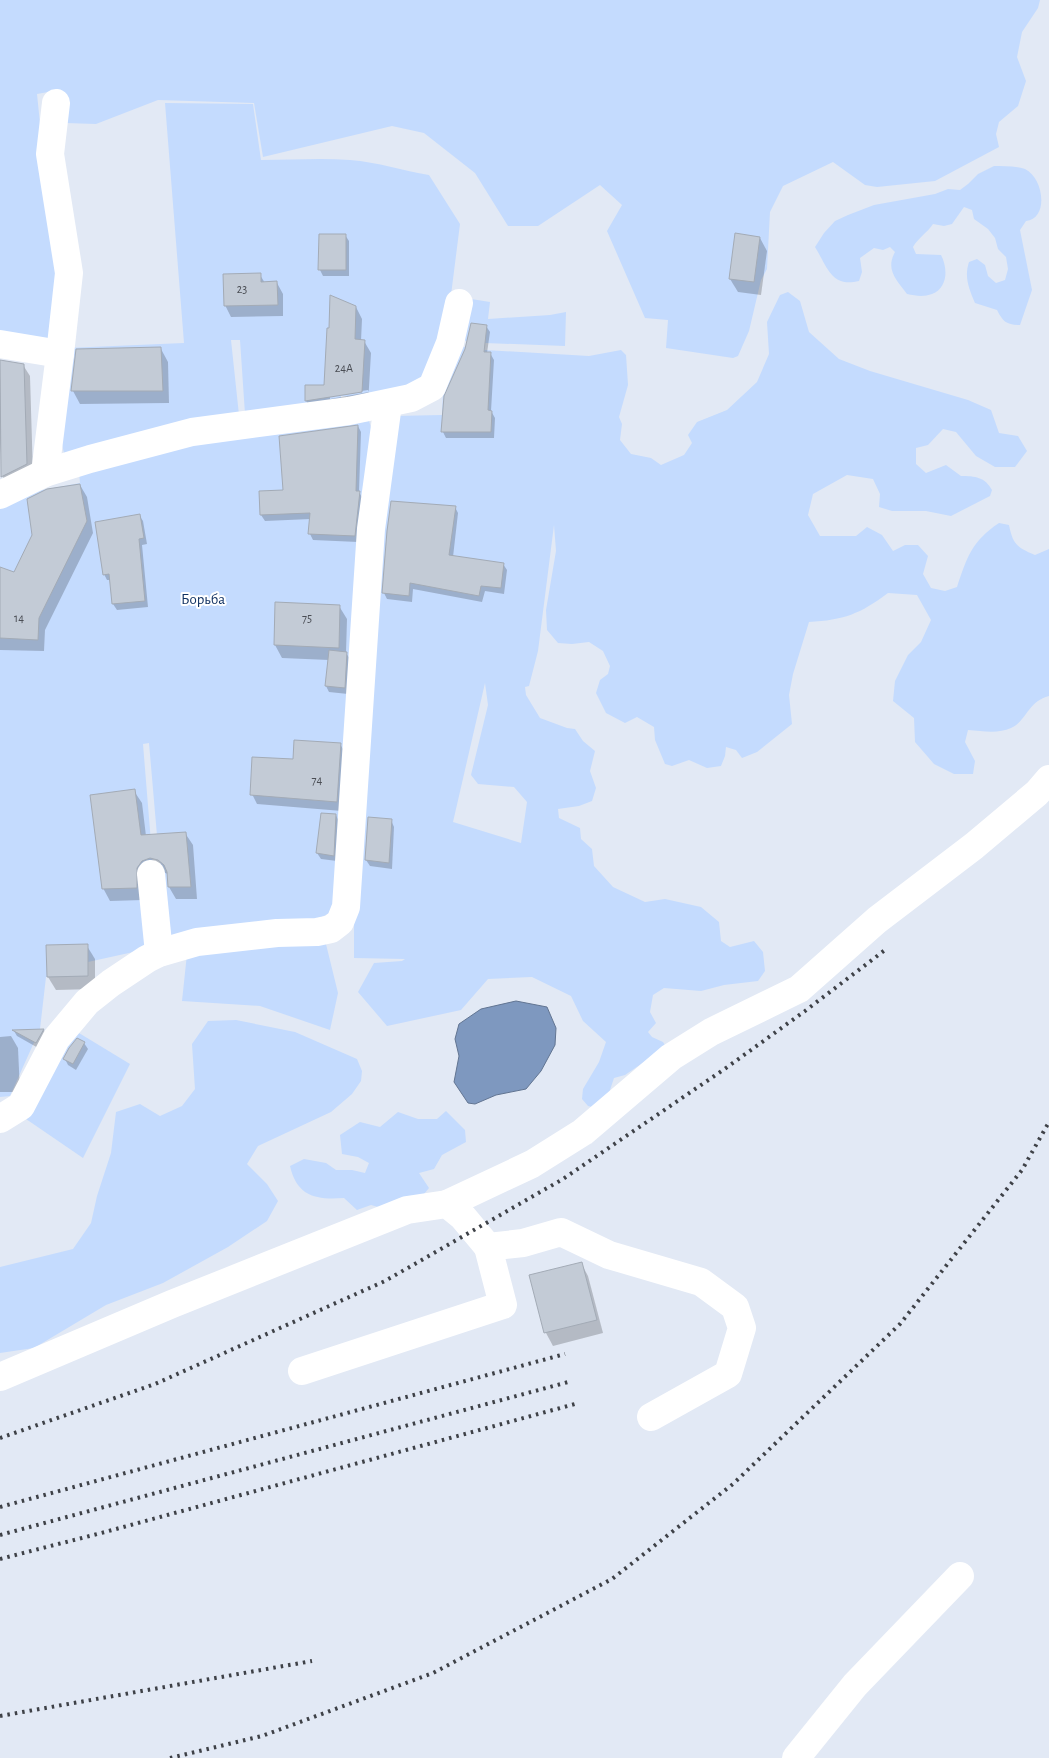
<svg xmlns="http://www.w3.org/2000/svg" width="1049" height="1758" font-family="'Alegreya Sans',sans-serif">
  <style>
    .green { fill: #c4dbfe; fill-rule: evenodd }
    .water { fill: #7e98bf; stroke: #627592 }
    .shadow { fill: #0003; fill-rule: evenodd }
    .building { fill: #c3cbd6; stroke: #a3abb6 }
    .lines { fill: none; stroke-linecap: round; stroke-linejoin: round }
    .minor { stroke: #fff; stroke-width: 28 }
    .rail { stroke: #3e4147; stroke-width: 4; stroke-dasharray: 2.5 5; stroke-linecap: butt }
    .labels { text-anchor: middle; stroke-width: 4; stroke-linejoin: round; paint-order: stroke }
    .number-label { font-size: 12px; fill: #4a4d54 }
    .park-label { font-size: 15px; fill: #113263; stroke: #fff }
  </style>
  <rect width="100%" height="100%" fill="#e2e9f5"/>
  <g class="green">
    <path d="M0,0H1040L1038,8L1022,32L1017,57L1026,81L1018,106L999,122L996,134L999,147L935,181L877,187L865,185L833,162L783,186L770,212L767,269L761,280L749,331L738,356L733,358L666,348L668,320L645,318L607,231L622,205L600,185L538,226H508L475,173L424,133L392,126L263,157L254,103L158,100L96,124L65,123L51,104L48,92L37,94L42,143L58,258L50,346L0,339Z"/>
    <path d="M165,103L253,104L261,160C291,160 321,158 350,160C378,162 403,171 429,175L460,224L451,295L426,383L362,397L341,396V404L245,414L240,340H231L239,415L64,453L60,436L67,348L184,343Z"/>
    <path d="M994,166C1003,166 1016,166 1025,169C1044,178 1049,219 1026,221L1020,230L1032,290L1020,325C1007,325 1003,322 997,310L975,303C969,289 964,277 969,262L977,259L985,265L988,276L996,283L1005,280L1008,269L1006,257L998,249L995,238L988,229L974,219L972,210L964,207L952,224L944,226L933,224C927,233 918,238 913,247L916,254L941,255C948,268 948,288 932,294C924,297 916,296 907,294C897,280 885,270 895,252L890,247L883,250L874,248L860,258L862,272L859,281C831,288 827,266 815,247L824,233L835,221L848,215L874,205L935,194L948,189L960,190L968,184L978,174Z"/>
    <path d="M788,292L800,301L809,332L839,359L870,371L968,400L991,410L999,433L1018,436L1027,451L1015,467H995L976,456L956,432L943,429L928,445L916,448V464L926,473L946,465L961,476C975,476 985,477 992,490L990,496L951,516L926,511H892L879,507L880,494L873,479L847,475L813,494L808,515L820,536H856L867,527L882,535L893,551L905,545H918L928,556L923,574L931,588L945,591L957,587C967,557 972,541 999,523L1009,525C1013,545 1017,547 1035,555L1049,549V696C1028,701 1026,722 1011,728C998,734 983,731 968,730L965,742L975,761L973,774H954L934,764L915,742L914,718L893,701L895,681L908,655L921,642L931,620L917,595L888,593C860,614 844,620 809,622L793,674L789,695L792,724L757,752L742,758L736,750L726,747L725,756L721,766L707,768L689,760L672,766L665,764L655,740L654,727L637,717L625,723L606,713L596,693L600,680L608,674L610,666L603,651L589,642L572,644L558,643L547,630L546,610L556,551L554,525L538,651L529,686L525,687L526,695L540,718L567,728L575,729L583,741L595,751L590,771L596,788L592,801L579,806L558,809L559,818L580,828L581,839L592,849L594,866L613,887L645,902L665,899L701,907L719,922L721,941L730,947L754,941L763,952L765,971L758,981L724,985L701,991L664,988L653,995L650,1012L656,1023L648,1032L652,1037L663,1042L666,1047L625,1075L614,1078L606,1102L596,1108L588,1106L582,1099L583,1089L599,1062L606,1042L583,1021L571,996L532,977L488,979L461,1010L387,1026L358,992L374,963L402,961L405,959L354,958V892L372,649L395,416L442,415L443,391L459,346L485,350L589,356L621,350L626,355L628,385L619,417L622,424L620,440L631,454L651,458L661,465L684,455L692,443L688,435L697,422L727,410L757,382L769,354L767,322L780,295ZM485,683L488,705L471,775L478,784L514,787L527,802L521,843L453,822Z"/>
    <path d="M465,298L490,302L488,319L550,315L566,312L565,346L485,343L459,340Z"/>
    <path d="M369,421L373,434L333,911L318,919L170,939L158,847L149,743L143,744L153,867L147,949L88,962V976L46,977L40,1029L10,1096L0,1097V504L26,493L80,483L79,472L179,447Z"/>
    <path d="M326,944L338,993L330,1030L260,1006L182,1001L187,954L216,948Z"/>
    <path d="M236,1020L295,1032L357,1059L362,1071L361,1081L352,1094L331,1112L258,1146L247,1164L267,1184L278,1201L267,1221L228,1247L163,1283L106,1305L34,1348L0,1353V1267L73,1249L91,1223L97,1196L111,1153L116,1112L140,1104L160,1116L182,1106L195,1089L192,1044L208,1021Z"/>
    <path d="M74,1030L130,1064L83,1158L26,1119Z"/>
    <path d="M446,1111L465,1130L466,1142L442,1155L434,1169L419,1173L429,1188L424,1194L385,1209L371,1205L357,1210L344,1198C317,1200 297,1197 290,1166L304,1159L326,1163L336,1170H352L365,1173L369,1163L358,1157L342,1154L340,1135L360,1122L380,1127L398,1112L418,1119H437Z"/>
  </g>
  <path class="water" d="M516,1001L547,1007L556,1028L555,1045L541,1071L526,1089L496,1095L475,1104L468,1103L454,1082L459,1056L455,1039L459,1024L481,1009Z"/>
  <g class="shadow">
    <path d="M345,235L349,241V276H323L320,270Z"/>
    <path d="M760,238L767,251L761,295L738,292L730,279Z"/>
    <path d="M260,275L265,283H277L283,294V316L231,317L225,305Z"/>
    <path d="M356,307L362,319L361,341H364L371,353L368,404L313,412L306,401L325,387ZM368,390L369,392L330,399V396Z"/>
    <path d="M486,326L490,332L487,353H490L494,360L491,411L495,418L494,438H446L443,432L445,396Z"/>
    <path d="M161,349L168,362L169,403L80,404L73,391L77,350Z"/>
    <path d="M0,361L23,365L30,376L33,475L9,487L3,477L0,442Z"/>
    <path d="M358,426L361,432L359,492L363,499L358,542L313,540L310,534L311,519L265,521L261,515L284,491Z"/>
    <path d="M80,485L87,497L93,533L45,630L44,651L0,650V654V568L15,573Z"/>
    <path d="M455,507L458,513L453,557L503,564L507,570L504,594L485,591L482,602L413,589L412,602L387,599L384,593Z"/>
    <path d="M139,515L143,521L147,544L142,545L148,607L117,610L113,604L111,580H107L104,574Z"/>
    <path d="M339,606L347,619L346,653L350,659L348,694L329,692L326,686L329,660L282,658L275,645Z"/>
    <path d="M340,744L346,754L342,811L257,804L252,794L294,760Z"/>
    <path d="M134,791L142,803L146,836L185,833L193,845L197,899H176L169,887L168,874L157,870L143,900L110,901L103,888Z"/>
    <path d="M336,815L339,822L337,861L321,859L317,853Z"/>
    <path d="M391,820L394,827L392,869L370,866L366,860Z"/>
    <path d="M87,946L95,959V989L56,990L48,977Z"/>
    <path d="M44,1030L47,1036L40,1049L17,1036L14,1031Z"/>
    <path d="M11,1036L18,1048L20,1092H0V1037Z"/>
    <path d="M84,1043L88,1049L76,1070L68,1065L65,1059Z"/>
    <path d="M581,1263L588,1276L603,1333L553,1346L546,1333L531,1276Z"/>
  </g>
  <g class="building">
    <path d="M735,233L760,237L754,282L729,279Z"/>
    <path d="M319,234H346V270H318Z"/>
    <path d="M261,273V282L277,281L278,305L224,306L223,274Z"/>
    <path d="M330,295L356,306L355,339L365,340L362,392L305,401V385H324L327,328H329Z"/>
    <path d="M471,323L487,325L484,352H491L488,410L492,411L491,432H441L444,396L465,349Z"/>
    <path d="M161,347L163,391H71L76,349Z"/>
    <path d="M0,360L24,364L27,464L1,477Z"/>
    <path d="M358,425L356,491H360L355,536L308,534L310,513L260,515L259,491L283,490L279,436Z"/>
    <path d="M80,484L87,521L39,618L38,640L0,638V567L14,572L32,535L27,499L47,489Z"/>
    <path d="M391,501L456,506L449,555L504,563L501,588L481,586L479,596L410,583L409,596L382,593L387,531Z"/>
    <path d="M140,514L144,538L139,539L145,601L112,604L109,574L103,575L95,522Z"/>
    <path d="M275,602L340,605L339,648L274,645Z"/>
    <path d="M329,650L347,652L345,688L325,686Z"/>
    <path d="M294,740L341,743L337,802L250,795L252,757L293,759Z"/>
    <path d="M135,789L141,835L186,832L191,887H168L167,872L164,865L158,860L150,858L142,861L137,868V888L102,889L90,795Z"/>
    <path d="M321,813L336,814L334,856L316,853Z"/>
    <path d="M368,817L392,819L389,863L365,860Z"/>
    <path d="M88,944V976L47,977L46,945Z"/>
    <path d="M44,1029L36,1043L12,1030Z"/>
    <path d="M77,1038L85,1042L73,1064L63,1059L69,1048Z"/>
    <path d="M582,1262L597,1320L544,1333L529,1275Z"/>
  </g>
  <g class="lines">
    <g class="minor">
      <path d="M0,344L60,354"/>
      <path d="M45,473L60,354L69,273L50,154L56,103"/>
      <path d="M0,495L45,473L90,459L192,432L349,411L411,398L432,387L450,343L459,303"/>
      <path d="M151,874L159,953"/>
      <path d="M0,1119L21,1106L56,1039L87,1002L111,983L147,959L159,953L197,942L277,933L317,932L331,929L340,922L346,907L371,529L388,404"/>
      <path d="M447,1204L532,1164L583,1132L671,1057L711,1032L799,989L877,920L974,846L1037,793L1049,779"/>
      <path d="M302,1371L503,1305L488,1247"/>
      <path d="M0,1377L172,1304L407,1210L447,1204L463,1217L488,1247L523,1243L561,1232L609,1255L701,1282L735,1307L742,1328L728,1374L651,1417"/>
      <path d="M796,1758L855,1685L960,1576"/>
    </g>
    <g class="rail">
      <path d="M0,1438L155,1384L385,1281L563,1179L726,1068L805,1011L885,950"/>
      <path d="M0,1507L565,1354"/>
      <path d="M0,1535L572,1381"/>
      <path d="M0,1559L105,1532L575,1404"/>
      <path d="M0,1716L312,1661"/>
      <path d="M170,1758L262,1736L433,1673L612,1579L733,1484L900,1324L1022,1170L1049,1122"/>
    </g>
  </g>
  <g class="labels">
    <g class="number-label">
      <text x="242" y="293">23</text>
      <text x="344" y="372">24А</text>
      <text x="19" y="622">14</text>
      <text x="307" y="622">75</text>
      <text x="317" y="784">74</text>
    </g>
    <g class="park-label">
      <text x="203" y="604">Борьба</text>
    </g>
  </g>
</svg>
